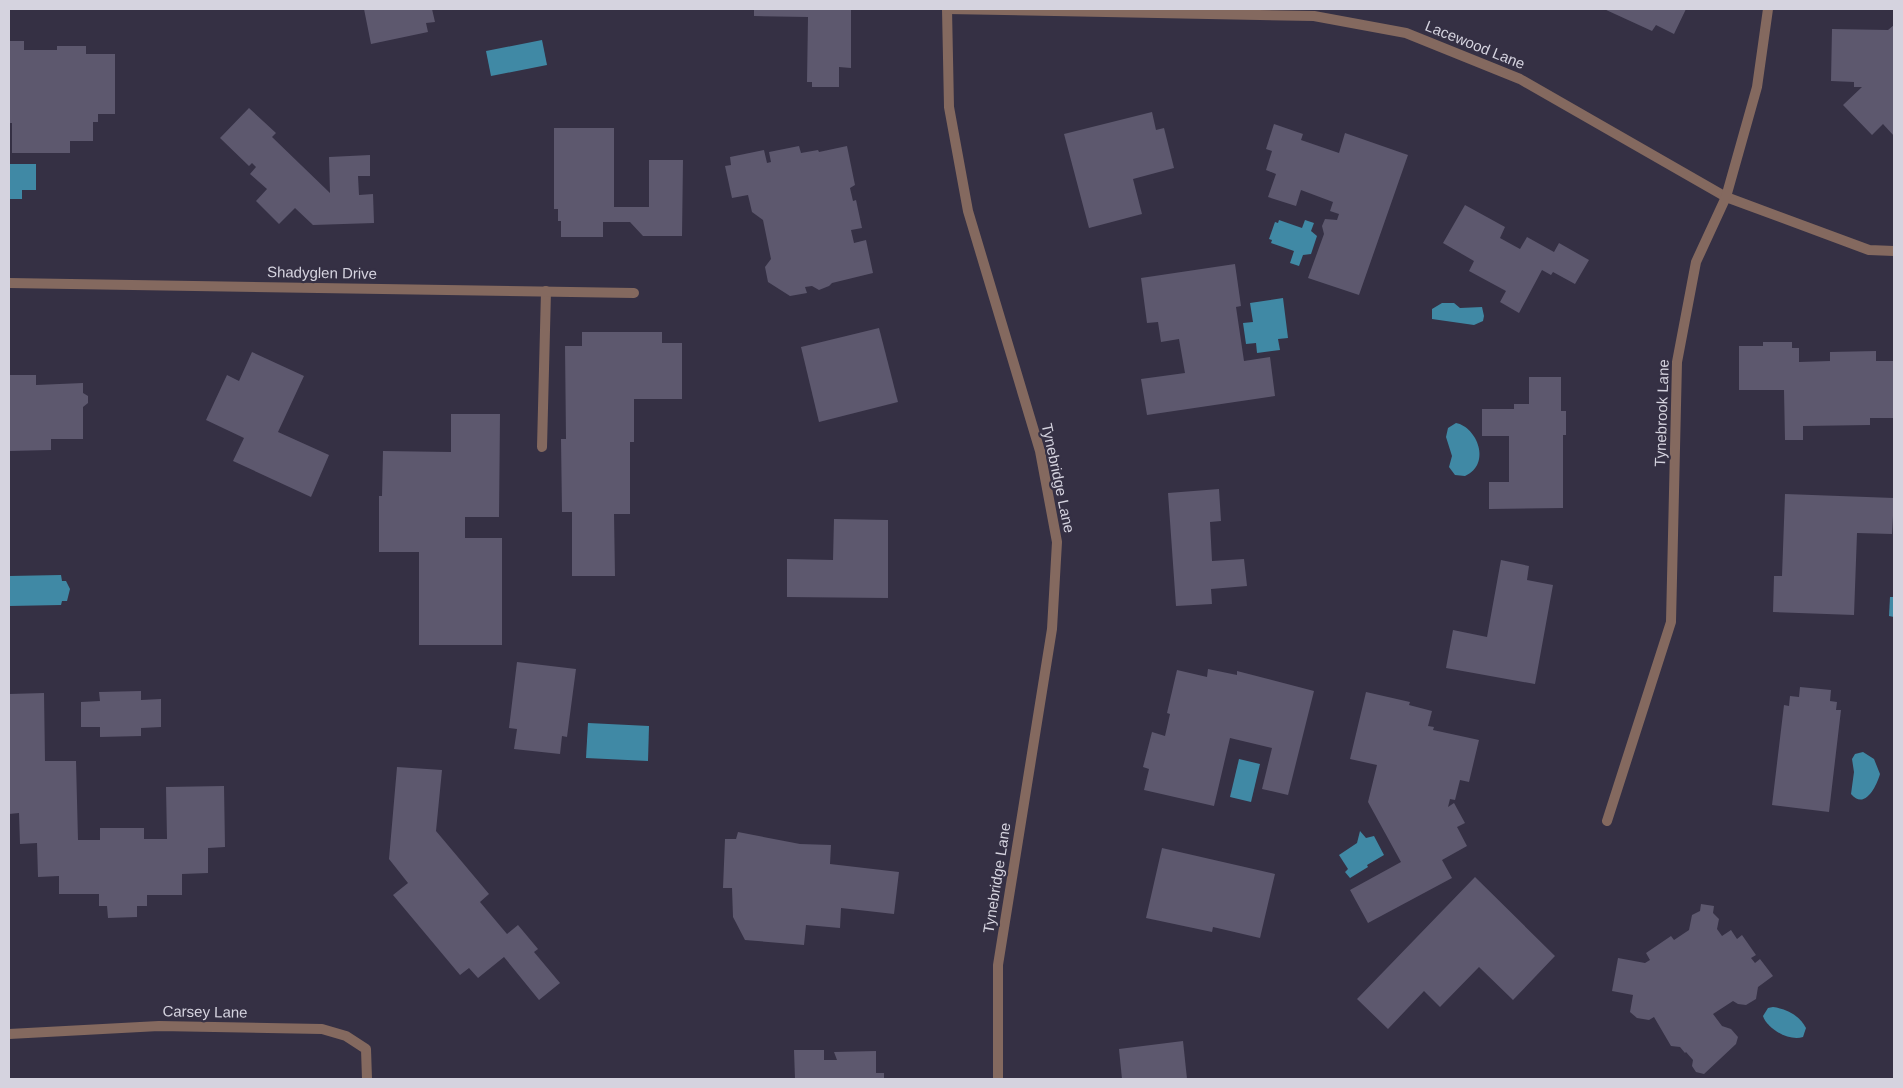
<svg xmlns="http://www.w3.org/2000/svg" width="1903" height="1088" font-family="Arial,sans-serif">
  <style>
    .water { fill: #4089a5 }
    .building { fill: #5d586e }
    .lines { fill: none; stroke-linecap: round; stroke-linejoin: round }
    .lane { stroke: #84695f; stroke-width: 10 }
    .street { stroke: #84695f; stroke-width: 10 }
    .labels { text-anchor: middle; stroke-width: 4.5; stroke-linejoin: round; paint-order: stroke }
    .street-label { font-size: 15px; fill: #d5d3df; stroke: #353044 }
  </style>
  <rect width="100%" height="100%" fill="#353044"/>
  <g class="water">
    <path d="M542,40L547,65L491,76L486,51Z"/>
    <path d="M9,164H36V190H22V199H9Z"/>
    <path d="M1279,220L1302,228L1305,220L1314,223L1311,231L1317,236L1311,254L1303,255L1299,266L1290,263L1294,251L1271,243L1272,240L1269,239L1275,222L1278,223Z"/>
    <path d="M1283,298L1288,338L1278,339L1280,350L1257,353L1256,343L1246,344L1243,323L1253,322L1250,303Z"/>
    <path d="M1442,303H1454L1460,308L1482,307L1484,316L1483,321L1474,325L1432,319V309Z"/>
    <path d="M1456,423C1477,427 1492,464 1465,476L1455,475L1449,467L1452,456L1446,437L1448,428Z"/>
    <path d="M61,575L62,581H66L70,589L67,601H62L61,605L9,606V576Z"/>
    <path d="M1890,597H1894V617L1889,616Z"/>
    <path d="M588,723L649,726L648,761L586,758Z"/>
    <path d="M1863,752L1874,759L1880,774C1877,785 1865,811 1851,794L1854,772L1852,759L1855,754Z"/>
    <path d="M1239,759L1260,764L1251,802L1230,797Z"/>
    <path d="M1360,831L1366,838L1374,836L1384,855L1367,865L1368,867L1350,878L1345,872L1348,869L1339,855L1357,843Z"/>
    <path d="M1773,1007C1787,1009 1799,1015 1806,1028L1803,1037C1790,1042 1767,1029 1763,1016L1768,1008Z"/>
  </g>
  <g class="building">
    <path d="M364,9H432L435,22L426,23L428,32L371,44Z"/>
    <path d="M754,9H851V68L839,67V87H812V82H807L808,17L754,16Z"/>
    <path d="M1604,9H1686L1674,34L1656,25L1652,31Z"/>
    <path d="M1894,25V136L1883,124L1872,135L1843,105L1862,87H1854V82L1831,81L1832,29L1888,30Z"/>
    <path d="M9,41H24V50H57V46H86V54H115V114H98V122H93V141H70V153H12V123H9Z"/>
    <path d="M249,108L276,133L272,137L330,193L329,157L370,155V176H358L359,195L373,194L374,223L313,225L295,208L279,224L256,201L267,189L250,174L256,167L252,163L249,166L220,138Z"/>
    <path d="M1152,112L1156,130L1164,128L1174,168L1133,179L1142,214L1089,228L1064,134Z"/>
    <path d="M1274,124L1303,134L1301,140L1339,153L1345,133L1408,155L1359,295L1308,278L1324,234L1322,226L1325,219L1337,220L1339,214L1330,211L1333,202L1301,190L1296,206L1268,197L1276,174L1266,170L1272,151L1266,149Z"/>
    <path d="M554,128H614V207H649V160H683L682,236H643L630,222H603V237H561V221H558V209H554Z"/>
    <path d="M799,146L801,153L818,150L819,152L847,146L855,185L850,188L853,201L856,200L862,228L851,230L854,243L866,240L873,273L832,283L829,286L819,290L812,286L805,287L807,293L790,296L768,282L765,267L771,259L763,220L752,212L748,195L732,198L725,166L731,165L730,157L764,150L767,163L771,162L769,152Z"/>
    <path d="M1465,205L1505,227L1500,238L1520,249L1527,237L1554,252L1559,243L1589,260L1575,284L1553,272L1551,275L1542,270L1519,313L1500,302L1506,291L1469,271L1474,261L1443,243Z"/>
    <path d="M1235,264L1241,306L1236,307L1244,361L1270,357L1275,396L1147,415L1141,379L1185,373L1179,339L1161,342L1158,322L1147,323L1141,278Z"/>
    <path d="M879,328L898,402L819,422L801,347Z"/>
    <path d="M582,332H662V343H682V399H634V442H630V514H614L615,576H572V512H562L561,439H566L565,346H582Z"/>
    <path d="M1763,342H1792V348H1799V362L1830,361V352L1876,351V361H1894V418H1870V425L1803,426V440H1785L1784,390H1739V346H1763Z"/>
    <path d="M252,352L304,376L278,432L329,455L311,497L233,461L244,438L206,420L227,375L239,381Z"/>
    <path d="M9,375H36V385L83,383V393L88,396V403L83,407V439H51V450L9,451Z"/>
    <path d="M1529,377H1561V411H1566V435H1563V508L1489,509V482H1509V436H1482V409H1514V404H1529Z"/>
    <path d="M451,414H500L499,517H465V538H502V645H419V552H379V496H382L383,451L451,452Z"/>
    <path d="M1219,489L1221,521L1210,522L1212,561L1244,559L1247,586L1211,589L1212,604L1176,606L1168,493Z"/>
    <path d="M1785,494L1894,498L1892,534L1857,533L1854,615L1773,612L1774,576H1782Z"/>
    <path d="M834,519L888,520V598L787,597V559L833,560Z"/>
    <path d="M1501,560L1529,566L1527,580L1553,585L1535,684L1446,668L1453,630L1487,637Z"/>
    <path d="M517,662L576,669L567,737L562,736L560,754L514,749L517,729L509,728Z"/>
    <path d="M1208,669L1237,675V671L1314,691L1288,795L1262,789L1272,748L1230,738L1214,806L1144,790L1149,769L1143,767L1152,732L1165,736L1170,714L1167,713L1177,670L1207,677Z"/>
    <path d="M1800,687L1831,690L1830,701L1837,702L1836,710H1841L1829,812L1772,805L1784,705L1789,706L1790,696L1799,697Z"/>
    <path d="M141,691V700L161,699V727L141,728V736L100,737V727H81V702L100,701L99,692Z"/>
    <path d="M1366,692L1410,702L1409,705L1432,711L1428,726L1434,727L1433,730L1479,740L1469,782L1460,780L1455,800L1450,799L1448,807L1454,803L1465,823L1457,827L1467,846L1442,860L1452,878L1368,923L1350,890L1401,862L1368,802L1377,765L1350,759Z"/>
    <path d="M44,693L45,761H76L78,840H100V828H144V839H167L166,787L224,786L225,847L208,848V873L182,874V895H147V906H137V917L108,918L107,906H99V894H59V876L38,877L37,843L20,844L19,813L9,814V694Z"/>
    <path d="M397,767L442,770L436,831L489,894L480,902L507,934L518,925L538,949L534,952L560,983L539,1000L504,957L478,978L469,968L460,975L393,895L408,883L389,859Z"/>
    <path d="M738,832L800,844L831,845L830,864L899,872L894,914L841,908L840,928L806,925L804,945L745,940L733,917L732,888H723L725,839H736Z"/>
    <path d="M1162,848L1275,874L1260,938L1213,927L1212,932L1146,918Z"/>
    <path d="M1475,877L1555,956L1513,1000L1479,967L1440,1007L1424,991L1388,1029L1357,999Z"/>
    <path d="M1701,904L1714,906L1713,913L1719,919L1717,929L1722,936L1731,930L1737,939L1742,935L1756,955L1751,958L1755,963L1760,959L1773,976L1758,987L1756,999L1746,1005L1738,1004L1733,1001L1713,1014L1722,1026L1731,1029L1738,1037L1736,1044L1704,1074L1696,1072L1692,1066L1693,1060L1686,1052L1685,1053L1680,1047L1671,1046L1654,1017L1649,1020L1637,1018L1630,1012L1633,995L1612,991L1618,958L1645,963L1650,960L1646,953L1671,936L1674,940L1689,930L1692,915L1700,911Z"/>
    <path d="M1183,1041L1187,1079H1122L1119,1049Z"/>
    <path d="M794,1050H824V1060H837L834,1052L876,1051V1073H884V1079H795Z"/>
  </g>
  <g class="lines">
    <path class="lane" d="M542,447L546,291"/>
    <g class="street">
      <path d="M947,9L949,107L968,211L1040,451L1057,542L1052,629L998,965V1079"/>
      <path d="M947,9L1314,16L1406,33L1520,79L1726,197L1869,250L1894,251"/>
      <path d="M9,283L634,293"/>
      <path d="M1607,821L1671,622L1677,362L1696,262L1726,197L1757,87L1768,9"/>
      <path d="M9,1034L159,1026L322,1029L346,1036L366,1049L367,1079"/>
    </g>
  </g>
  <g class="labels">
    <g class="street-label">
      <text transform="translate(1475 45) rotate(22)" y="5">Lacewood Lane</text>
      <text transform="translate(322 273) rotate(1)" y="5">Shadyglen Drive</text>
      <text transform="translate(1662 413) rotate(-88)" y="5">Tynebrook Lane</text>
      <text transform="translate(1058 478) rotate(78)" y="5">Tynebridge Lane</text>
      <text transform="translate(997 878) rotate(-81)" y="5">Tynebridge Lane</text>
      <text transform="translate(205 1012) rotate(1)" y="5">Carsey Lane</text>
    </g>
  </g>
  <rect width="1903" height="1088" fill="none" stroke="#d5d3df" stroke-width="20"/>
</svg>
